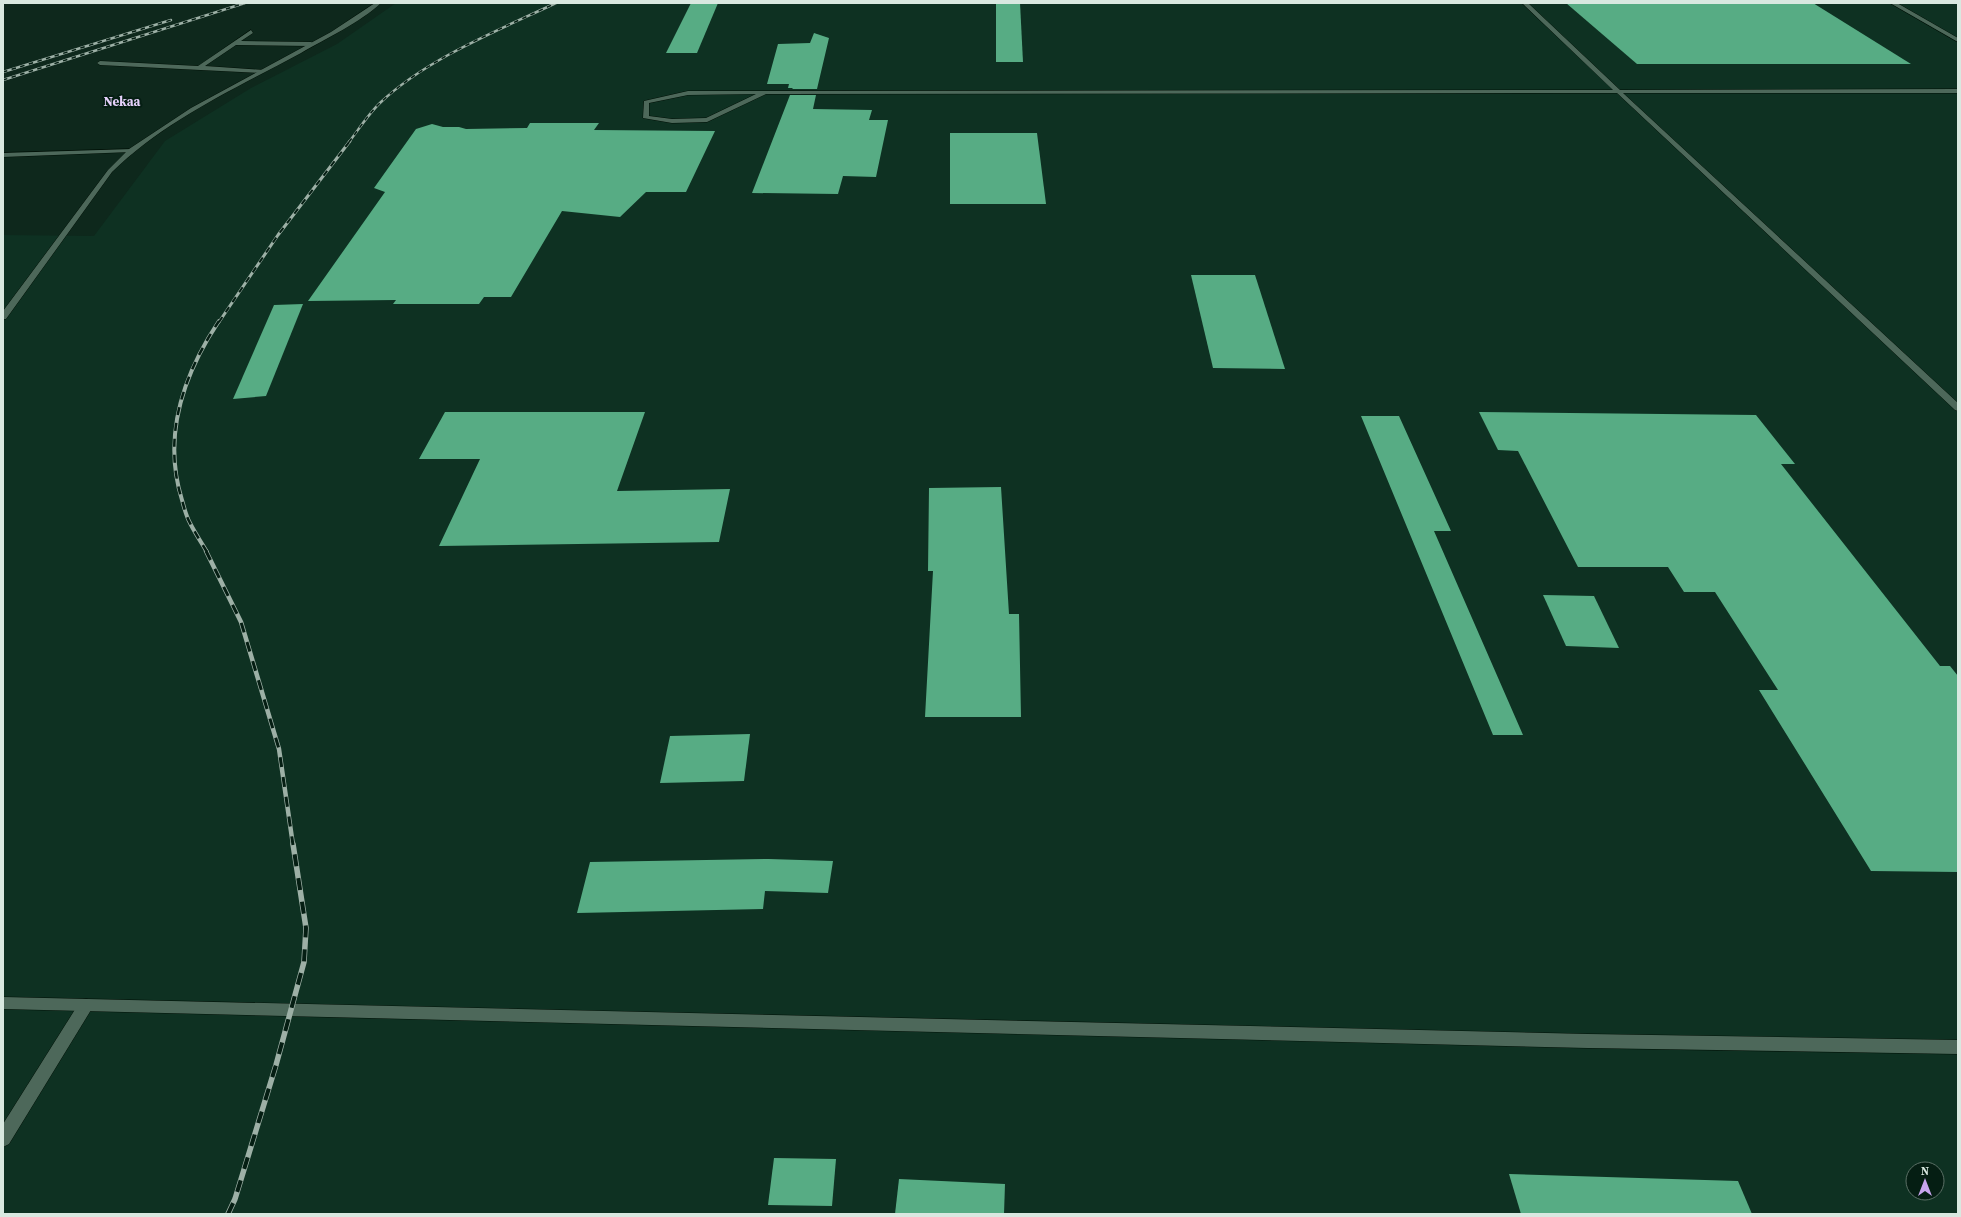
<svg xmlns="http://www.w3.org/2000/svg" width="1961" height="1217" font-family="'Source Serif 4',serif">
  <style>
    .built { fill: #0e3122; fill-rule: evenodd }
    .building { fill: #57ac84 }
    .lines { fill: none; stroke-linecap: round; stroke-linejoin: round }
    .service-casing { stroke: #001006; stroke-width: 1 }
    .minor-casing { stroke: #001006; stroke-width: 1 }
    .tertiary-casing { stroke: #001006; stroke-width: 1 }
    .service { fill: #4d685a; fill-rule: evenodd }
    .minor { fill: #4d685a; fill-rule: evenodd }
    .tertiary { fill: #4d685a; fill-rule: evenodd }
    .rail-far4-casing { stroke: #9db0a6; stroke-width: 2.5 }
    .rail-far3-casing { stroke: #9db0a6; stroke-width: 3 }
    .rail-far2-casing { stroke: #9db0a6; stroke-width: 4 }
    .rail-far1-casing { stroke: #9db0a6; stroke-width: 4.5 }
    .rail-casing { stroke: #9db0a6; stroke-width: 5.5 }
    .rail-far4 { stroke: #051e13; stroke-width: 1.5; stroke-dasharray: 4.5; stroke-linecap: butt }
    .rail-far3 { stroke: #051e13; stroke-width: 2; stroke-dasharray: 6; stroke-linecap: butt }
    .rail-far2 { stroke: #051e13; stroke-width: 2.5; stroke-dasharray: 8; stroke-linecap: butt }
    .rail-far1 { stroke: #051e13; stroke-width: 3; stroke-dasharray: 10; stroke-linecap: butt }
    .rail { stroke: #051e13; stroke-width: 4; stroke-dasharray: 12; stroke-linecap: butt }
    .labels { text-anchor: middle; stroke-width: 4; stroke-linejoin: round; paint-order: stroke }
    .far-quarter-label { font-size: 13px; font-weight: bold; fill: #e6d2fc; stroke: #051e13 }
  </style>
  <rect width="100%" height="100%" fill="#0e281c"/>
  <path class="built" d="M396,3H1958V1214H3V235L94,236L165,141L251,88L337,44ZM1913,1169H1937V1193H1913Z"/>
  <g class="building">
    <path d="M691,3H718L697,53H666Z"/>
    <path d="M996,3H1020L1023,62H996Z"/>
    <path d="M1566,3H1813L1911,64H1637Z"/>
    <path d="M814,33L829,38L817,89H792L793,88H788L789,84H767L778,44L810,43Z"/>
    <path d="M790,95H816L813,109L872,110L869,120H888L876,177L843,176L838,194L752,193Z"/>
    <path d="M530,123H599L594,130L715,131L686,192H646L620,217L562,211L511,297H484L479,304H393L396,300L308,301L385,192L374,188L416,129L432,124L443,127H459L466,129L527,128Z"/>
    <path d="M950,133H1037L1046,204H950Z"/>
    <path d="M1191,275H1255L1285,369L1213,368Z"/>
    <path d="M303,304L266,396L233,399L274,305Z"/>
    <path d="M445,412H645L617,491L730,489L719,542L439,546L480,459H419Z"/>
    <path d="M1479,412L1756,415L1795,464H1781L1940,666H1950L1958,676V872L1871,871L1759,690H1778L1715,592H1684L1668,567H1578L1518,451L1498,450Z"/>
    <path d="M1361,416H1399L1451,531H1434L1523,735H1493Z"/>
    <path d="M1001,487L1009,614H1019L1021,717H925L933,571H928L929,488Z"/>
    <path d="M1543,595L1594,596L1619,648L1566,646Z"/>
    <path d="M750,734L744,781L660,783L670,736Z"/>
    <path d="M769,859L833,861L828,893L765,891L763,909L577,913L590,862Z"/>
    <path d="M774,1158L836,1159L832,1206L768,1205Z"/>
    <path d="M1509,1174L1738,1181L1752,1214H1521Z"/>
    <path d="M899,1179L1005,1184L1004,1214H895Z"/>
  </g>
  <g class="lines">
    <g class="service-casing">
      <g id="service">
        <path d="M1890,3H1897L1958,38V42Z"/>
        <path d="M86,999L91,1000L93,1005L91,1010L9,1144L3,1147V1124L81,1000Z"/>
      </g>
    </g>
    <g class="minor-casing">
      <g id="minor">
        <path d="M1522,3H1528L1620,90L1958,89V93H1623L1958,403V411L1955,410L1617,93L766,94L707,122L672,123L643,118L644,101L688,91L1613,90ZM756,94L706,118L672,119L649,116V103L688,95Z"/>
        <path d="M251,30L253,33L241,41L311,42L314,44L311,46L236,45L205,66L264,70L265,71L262,73L100,65L97,63L100,61L198,66Z"/>
        <path d="M133,149L134,150L131,152L3,157V153Z"/>
        <path d="M3,997L1588,1034L1958,1040V1054L1588,1048L3,1009Z"/>
      </g>
    </g>
    <g class="tertiary-casing">
      <path id="tertiary" d="M375,3H381C361,22 325,39 301,53C236,88 165,120 112,172L6,319H3V311L108,170L129,149L191,108L331,32Z"/>
    </g>
    <use href="#service" class="service"/>
    <use href="#minor" class="minor"/>
    <use href="#tertiary" class="tertiary"/>
    <g class="rail-far4-casing">
      <g id="rail-far4">
        <path d="M3,72L171,20"/>
        <path d="M3,80L245,3"/>
        <path d="M349,142C359,129 369,113 381,102C428,58 499,30 556,3"/>
      </g>
    </g>
    <g class="rail-far3-casing">
      <path id="rail-far3" d="M219,322L278,235L350,141"/>
    </g>
    <g class="rail-far2-casing">
      <path id="rail-far2" d="M207,552C201,542 195,533 190,523C186,516 184,507 182,500C162,436 183,375 219,321"/>
    </g>
    <g class="rail-far1-casing">
      <path id="rail-far1" d="M206,551L241,622L279,749L293,845"/>
    </g>
    <g class="rail-casing">
      <path id="rail" d="M228,1214L235,1199L276,1065L304,962L306,928L293,844"/>
    </g>
    <use href="#rail-far4" class="rail-far4"/>
    <use href="#rail-far3" class="rail-far3"/>
    <use href="#rail-far2" class="rail-far2"/>
    <use href="#rail-far1" class="rail-far1"/>
    <use href="#rail" class="rail"/>
  </g>
  <g class="labels">
    <g class="far-quarter-label">
      <text x="122" y="106">Nekaa</text>
    </g>
  </g>
  <rect width="1961" height="1217" fill="none" stroke="#d9e8e0" stroke-width="8"/>
  <g transform="translate(1925 1181)"><circle r="19" fill="#051e13" stroke="#5a6f65"/>
  <path d="M0-3L7 15L0 10L-7 15Z" fill="#c8a5ee"/>
  <text y="-6" font-size="11" font-weight="bold" text-anchor="middle" fill="#d9e8e0">N</text>
  </g>
</svg>
